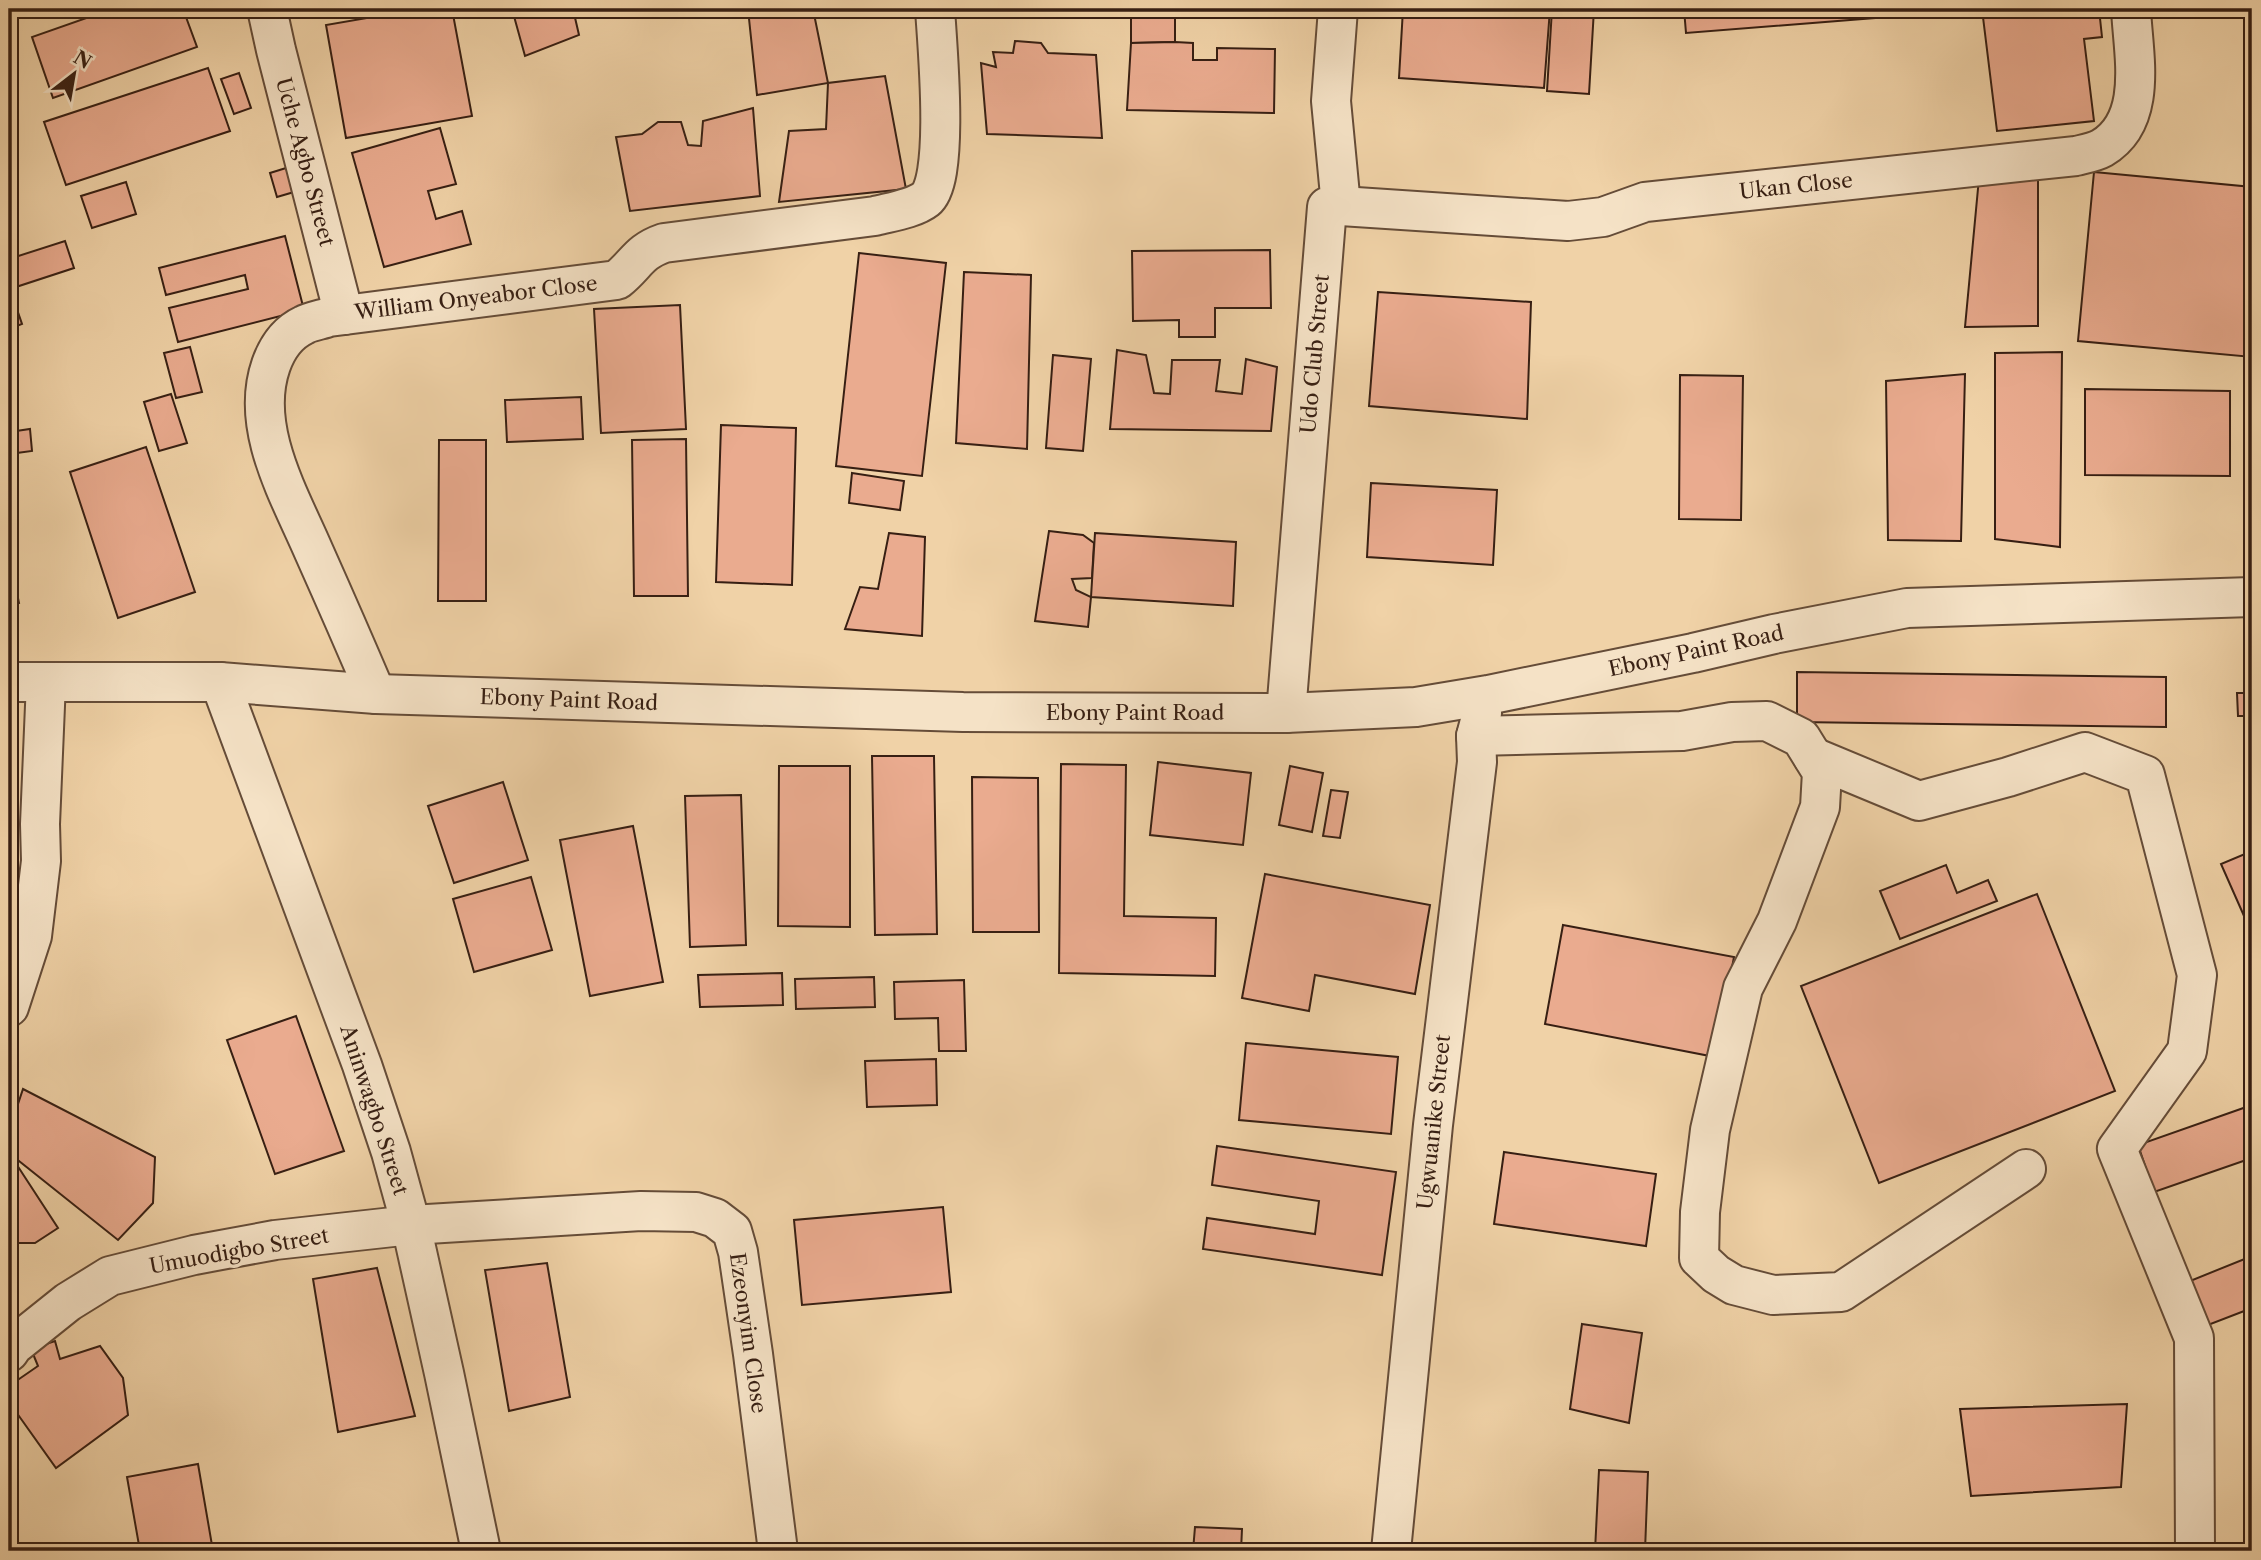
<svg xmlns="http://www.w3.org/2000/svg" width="2261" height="1560" font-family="'Libre Caslon Text',serif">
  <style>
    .building { fill: #eaab8f; stroke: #371f13; stroke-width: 2 }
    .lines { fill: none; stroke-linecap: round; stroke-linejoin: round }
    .minor-casing { stroke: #654c38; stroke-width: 42 }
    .minor { stroke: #f5e2c6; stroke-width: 38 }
    .labels { text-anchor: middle; stroke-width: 7; stroke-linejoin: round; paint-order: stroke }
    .street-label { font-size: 21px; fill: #371f13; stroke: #f5e2c6 }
  </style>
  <rect width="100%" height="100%" fill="#f0d2a7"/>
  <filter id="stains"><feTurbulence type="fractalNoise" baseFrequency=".00286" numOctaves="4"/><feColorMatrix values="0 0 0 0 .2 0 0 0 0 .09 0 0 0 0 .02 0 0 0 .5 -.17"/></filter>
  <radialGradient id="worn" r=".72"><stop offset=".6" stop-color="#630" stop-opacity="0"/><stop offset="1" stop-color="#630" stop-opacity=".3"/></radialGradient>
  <g class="building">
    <path d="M112,9H183L197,47L53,98L32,37Z"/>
    <path d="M419,9H452L472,116L346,138L326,25Z"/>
    <path d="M512,9H573L579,35L525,56Z"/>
    <path d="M748,9H813L828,83L757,95Z"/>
    <path d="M1131,9H1175V42L1131,43Z"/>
    <path d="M1188,9H1286V13L1188,15Z"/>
    <path d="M1403,9H1550L1544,88L1399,78Z"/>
    <path d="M1552,9H1594L1589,94L1547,91Z"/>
    <path d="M1684,9H1925V14L1686,33Z"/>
    <path d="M1982,9H2099L2102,37L2084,39L2094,121L1997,131Z"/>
    <path d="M1015,41L1041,43L1048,53L1096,55L1102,138L987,134L981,63L996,67L993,52L1013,53Z"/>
    <path d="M1175,42L1193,43V60H1217V48L1275,49L1274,113L1127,110L1131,43Z"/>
    <path d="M208,68L230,131L66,185L44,122Z"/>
    <path d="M239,73L251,108L234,114L221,79Z"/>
    <path d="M885,76L906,189L779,202L789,131L826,129L828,83Z"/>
    <path d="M753,108L760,196L630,211L616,137L642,134L658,122H681L688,145L701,146L703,121Z"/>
    <path d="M440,128L456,184L428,191L436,219L462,211L471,244L384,267L352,153Z"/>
    <path d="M286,168L294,192L277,197L270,173Z"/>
    <path d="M2094,172L2252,187V357L2078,341Z"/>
    <path d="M2038,173V326L1965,327L1979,178Z"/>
    <path d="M126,182L136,214L92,228L81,196Z"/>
    <path d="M285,236L304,310L178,342L169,308L248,289L245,275L166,295L159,268Z"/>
    <path d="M65,241L74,268L10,289L22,324L9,329V259Z"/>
    <path d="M1270,250L1271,308H1215V337H1179V320L1133,321L1132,251Z"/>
    <path d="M859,253L946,263L922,476L836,466Z"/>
    <path d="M964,272L1031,275L1027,449L956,443Z"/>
    <path d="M1378,292L1531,302L1527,419L1369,406Z"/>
    <path d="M680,305L686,429L601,433L594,309Z"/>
    <path d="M190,347L202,392L176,398L164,353Z"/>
    <path d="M1117,350L1146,355L1154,393L1170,394L1172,360H1220L1216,391L1242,394L1246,359L1277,367L1271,431L1110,429Z"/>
    <path d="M2062,352L2060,547L1995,539V353Z"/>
    <path d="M1053,355L1091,359L1083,451L1046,448Z"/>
    <path d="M1965,374L1961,541L1888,540L1886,381Z"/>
    <path d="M1680,375L1743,376L1741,520L1679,519Z"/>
    <path d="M2085,389L2230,391V476L2085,475Z"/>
    <path d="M171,394L187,443L159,451L144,402Z"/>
    <path d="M581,397L583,439L507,442L505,400Z"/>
    <path d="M721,425L796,428L792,585L716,582Z"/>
    <path d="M30,429L32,451L9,454V432Z"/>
    <path d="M686,439L688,596H634L632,440Z"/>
    <path d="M439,440H486V601H438Z"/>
    <path d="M146,447L195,592L118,618L70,472Z"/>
    <path d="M852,473L904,481L900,510L849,503Z"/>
    <path d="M1371,483L1497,490L1493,565L1367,557Z"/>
    <path d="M1049,531L1083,535L1094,543L1092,578L1072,579L1076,590L1091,597L1088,627L1035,621Z"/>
    <path d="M889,533L925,537L922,636L845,629L860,587L878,589Z"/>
    <path d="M1095,533L1236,542L1233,606L1091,597Z"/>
    <path d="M9,555L19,603L9,605Z"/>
    <path d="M1797,672L2166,677V727L1797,722Z"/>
    <path d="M2237,693H2252V716H2238Z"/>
    <path d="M872,756H934L937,934L875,935Z"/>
    <path d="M1158,762L1251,773L1243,845L1150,835Z"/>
    <path d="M1061,764L1126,765L1124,916L1216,918L1215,976L1059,973Z"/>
    <path d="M779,766H850V927L778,926Z"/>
    <path d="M1290,766L1323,773L1312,832L1279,825Z"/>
    <path d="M972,777L1038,778L1039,932H973Z"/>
    <path d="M503,782L528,860L454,883L428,806Z"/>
    <path d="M1331,790L1348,792L1340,838L1323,836Z"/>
    <path d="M741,795L746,945L690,947L685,796Z"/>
    <path d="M633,826L663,982L590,996L560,840Z"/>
    <path d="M2252,851V934L2221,864Z"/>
    <path d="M1946,865L1957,893L1988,880L1997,901L1900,939L1880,891Z"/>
    <path d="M1265,874L1430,905L1415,994L1315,975L1309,1011L1242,998Z"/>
    <path d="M531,877L552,950L474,972L453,899Z"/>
    <path d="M2037,894L2115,1091L1879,1183L1801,986Z"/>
    <path d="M1563,925L1734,957L1715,1057L1545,1024Z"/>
    <path d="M782,973L783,1005L700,1007L698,975Z"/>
    <path d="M874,977L875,1007L796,1009L795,979Z"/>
    <path d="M964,980L966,1051H939L938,1018L895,1019L894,982Z"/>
    <path d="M296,1016L344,1151L275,1174L227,1040Z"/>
    <path d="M1246,1043L1398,1057L1391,1134L1239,1120Z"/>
    <path d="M936,1059L937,1105L867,1107L865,1061Z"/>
    <path d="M23,1089L155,1157L153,1203L118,1240L9,1153V1131Z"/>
    <path d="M2252,1105V1158L2154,1192L2138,1145Z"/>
    <path d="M1217,1146L1396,1172L1382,1275L1203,1249L1207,1218L1315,1234L1319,1201L1212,1185Z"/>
    <path d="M1504,1152L1656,1174L1646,1246L1494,1224Z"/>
    <path d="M15,1162L58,1228L35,1243H9V1166Z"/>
    <path d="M943,1207L951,1292L802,1305L794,1220Z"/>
    <path d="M2252,1256V1308L2208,1325L2190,1281Z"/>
    <path d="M547,1263L570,1397L509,1411L485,1270Z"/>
    <path d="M377,1268L415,1416L338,1432L313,1279Z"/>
    <path d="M1582,1324L1642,1333L1629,1423L1570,1409Z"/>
    <path d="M55,1341L60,1359L100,1346L123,1378L128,1415L56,1468L9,1402V1386L38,1366L31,1349Z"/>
    <path d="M2127,1404L2121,1487L1971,1496L1960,1409Z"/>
    <path d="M198,1464L213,1551H140L127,1477Z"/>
    <path d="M1599,1470L1648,1472L1645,1551H1595Z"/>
    <path d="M1195,1527L1242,1529L1241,1551H1193Z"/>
  </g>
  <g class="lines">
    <g class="minor-casing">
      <g id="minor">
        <path d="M267,9L276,50L344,315"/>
        <path d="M1341,206L1568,221L1603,217L1645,202L1673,199L2076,156C2084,154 2095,152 2102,148C2149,120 2133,54 2131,9"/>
        <path d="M9,682H220L376,694L963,712L1286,713L1416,707L1488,695L1693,653L1774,634L1907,608L2252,597"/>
        <path d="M220,682L362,1065L391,1152L411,1225L444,1373L481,1551"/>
        <path d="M376,694C356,647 335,599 314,552C290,496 249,428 271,365C277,348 287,333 304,325C311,321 321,320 329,317L617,280C637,264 638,252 664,243L875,216C890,212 913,209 926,199C950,180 937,42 935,9"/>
        <path d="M1286,713L1327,207L1341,206L1331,101L1338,9"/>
        <path d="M1476,736L1682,731L1732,722L1767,721L1801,738L1822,772L1820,807L1777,921L1743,988L1710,1130L1700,1212L1699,1258L1716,1274L1734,1285L1773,1295L1841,1292L2026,1169"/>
        <path d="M1813,757L1919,801L2008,777L2085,752L2145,775L2197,975L2187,1051L2117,1149L2194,1338L2195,1551"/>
        <path d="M9,1007L32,936L41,861L40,824L46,682"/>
        <path d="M9,1352L13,1346L68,1302L110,1276L194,1255L275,1240L411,1225L641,1211L696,1212L715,1218L732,1231L738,1252L753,1354L778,1551"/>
        <path d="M1391,1551L1433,1125L1477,762L1476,736L1482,713"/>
      </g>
    </g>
    <use href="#minor" class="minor"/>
  </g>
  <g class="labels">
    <g class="street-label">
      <text transform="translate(305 162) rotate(75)" y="7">Uche Agbo Street</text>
      <text transform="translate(1796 186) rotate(-6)" y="7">Ukan Close</text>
      <text transform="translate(476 298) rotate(-7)" y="7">William Onyeabor Close</text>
      <text transform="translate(1315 354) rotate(-85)" y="7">Udo Club Street</text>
      <text transform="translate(1696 651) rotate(-12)" y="7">Ebony Paint Road</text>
      <text transform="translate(569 700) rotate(2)" y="7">Ebony Paint Road</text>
      <text x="1135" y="720">Ebony Paint Road</text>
      <text transform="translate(374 1110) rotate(72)" y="7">Aninwagbo Street</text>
      <text transform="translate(1434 1122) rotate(-84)" y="7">Ugwuanike Street</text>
      <text transform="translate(239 1251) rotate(-10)" y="7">Umuodigbo Street</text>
      <text transform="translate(748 1333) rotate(82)" y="7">Ezeonyim Close</text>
    </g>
  </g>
  <rect width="2261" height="1560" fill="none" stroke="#f0d2a7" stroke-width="35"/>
  <rect x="10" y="10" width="2240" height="1539" fill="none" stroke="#371f13" stroke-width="3.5"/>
  <rect x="18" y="18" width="2226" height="1525" fill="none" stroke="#371f13" stroke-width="2"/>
  <g transform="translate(74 74) rotate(31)" stroke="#f5e2c6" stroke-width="5" paint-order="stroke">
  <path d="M0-5L12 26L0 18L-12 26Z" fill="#371f13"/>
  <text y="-10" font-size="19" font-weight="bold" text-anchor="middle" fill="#371f13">N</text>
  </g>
  <rect width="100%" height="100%" filter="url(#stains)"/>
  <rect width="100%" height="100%" fill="url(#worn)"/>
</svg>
